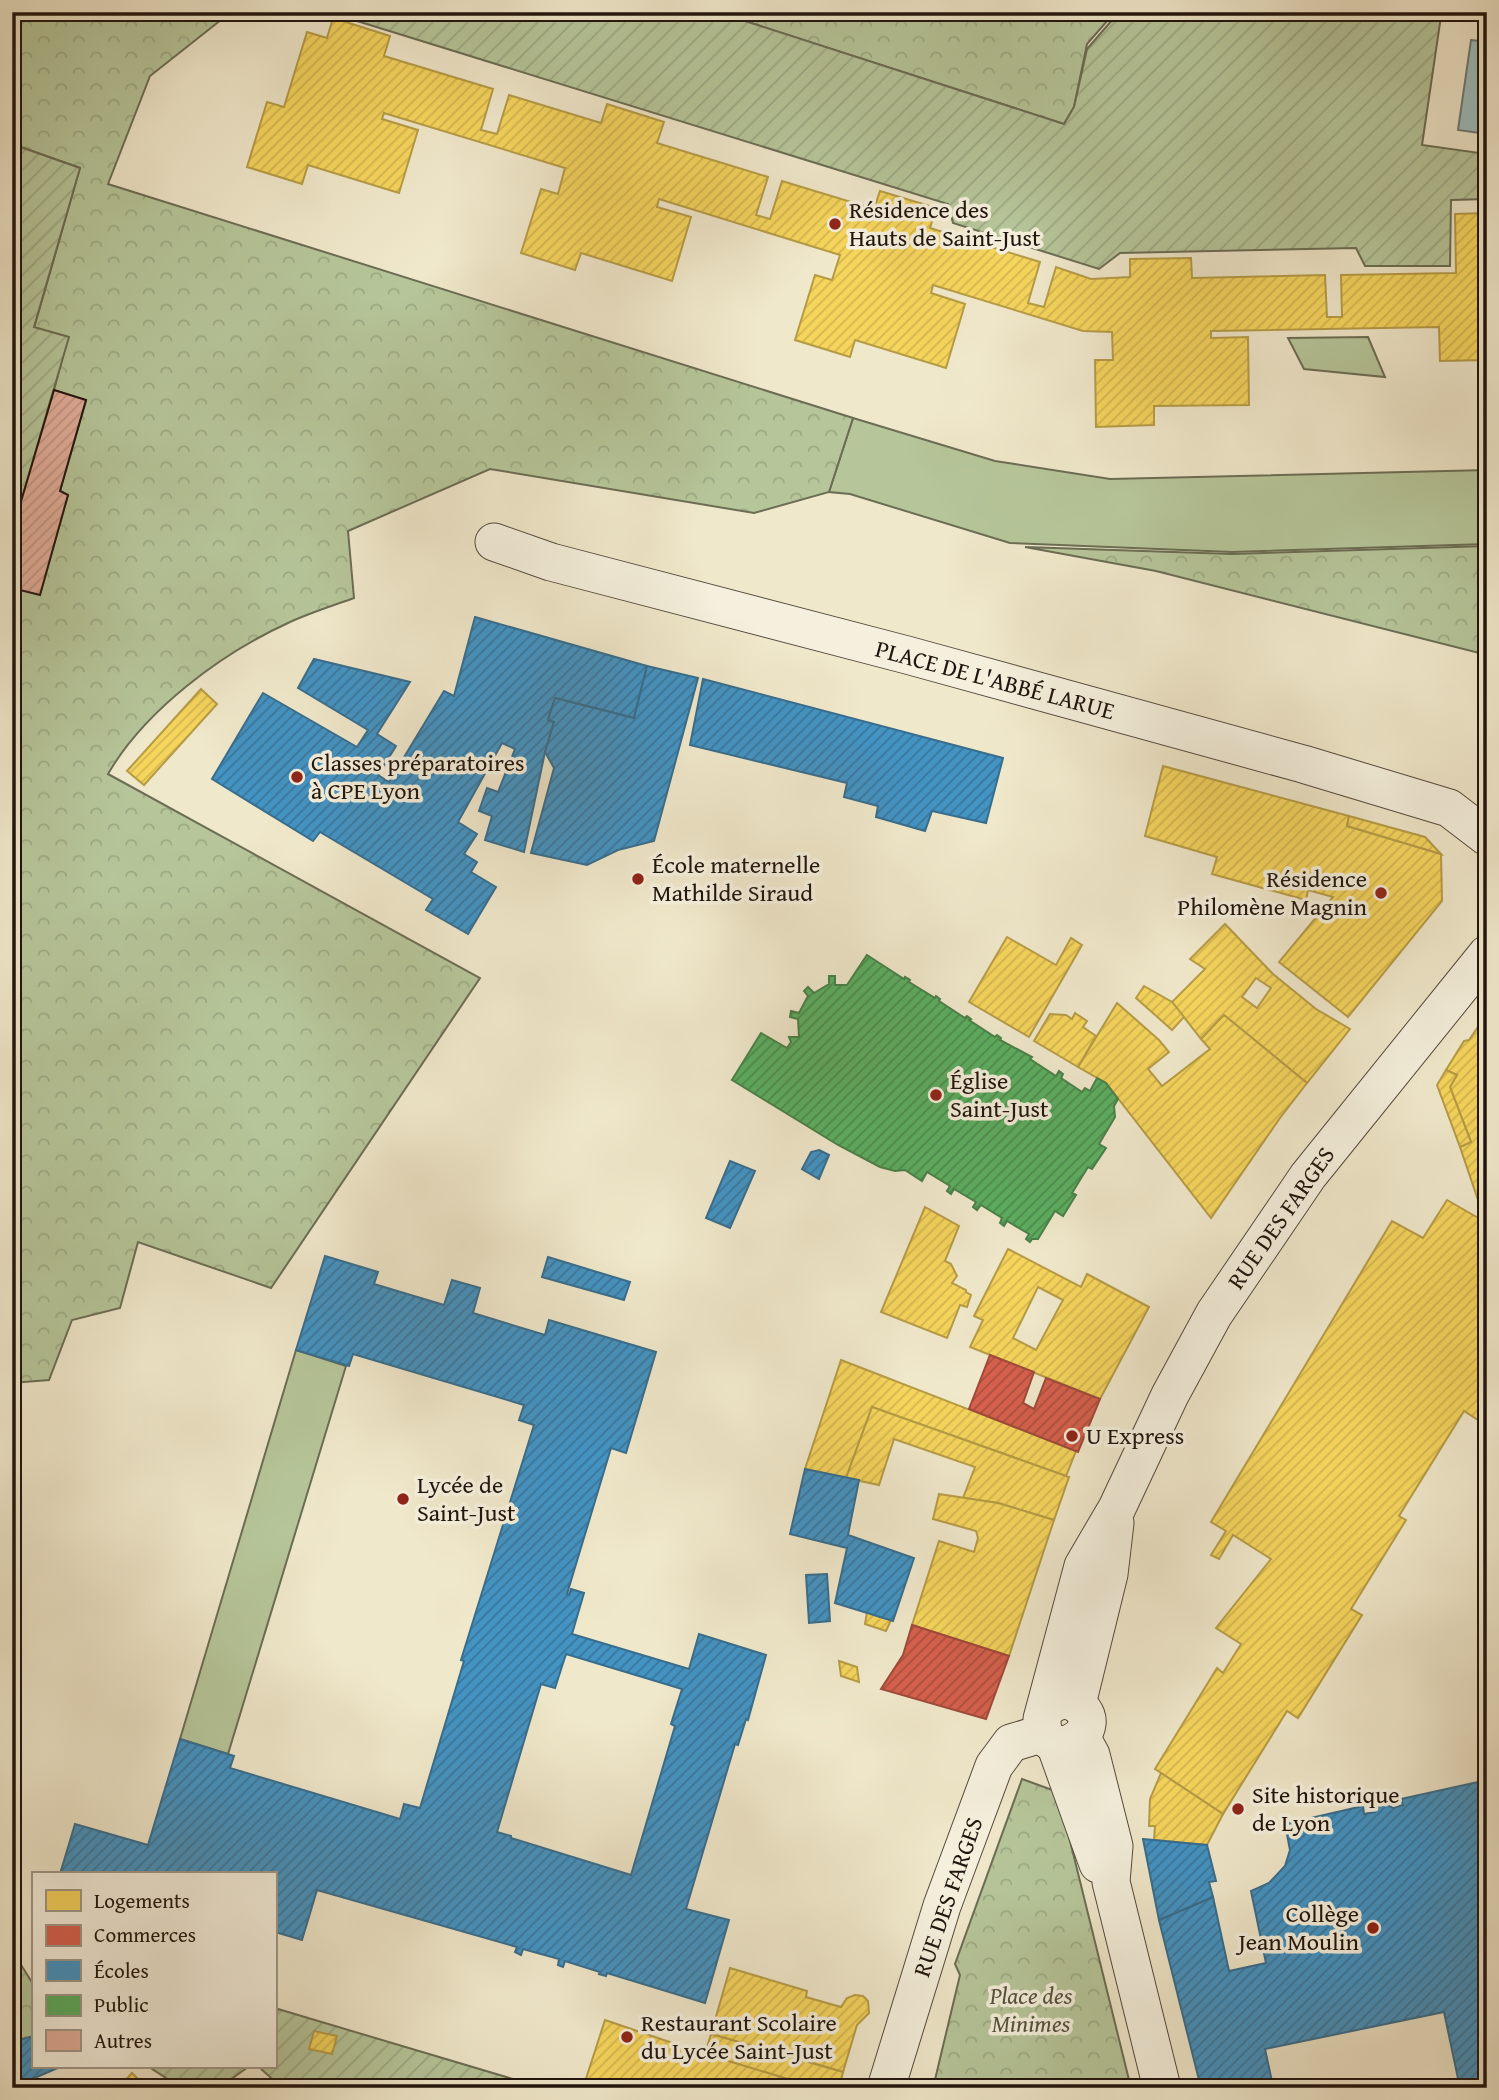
<svg xmlns="http://www.w3.org/2000/svg" width="1499" height="2100" font-family="'Gentium Book Plus',serif">
  <style>
    .grass { fill: #b6c69a; stroke: #6b6d54; stroke-width: 2 }
    .forest { fill: url(#forest-crowns); stroke: #6b6d54; stroke-width: 2 }
    .garden { fill: url(#garden-furrows); stroke: #6b6d54; stroke-width: 2 }
    .water { fill: #9ebec0; stroke: #6c7a79; stroke-width: 2 }
    .homes { fill: url(#homes-hatch); stroke: #b69b45; stroke-width: 2; fill-rule: evenodd }
    .shops { fill: url(#shops-hatch); stroke: #9f493a; stroke-width: 2 }
    .schools { fill: url(#schools-hatch); stroke: #386d8d; stroke-width: 2; fill-rule: evenodd }
    .public { fill: url(#public-hatch); stroke: #498048; stroke-width: 2 }
    .building { fill: url(#building-hatch); stroke: #20140e; stroke-width: 2 }
    .lines { fill: none; stroke-linecap: round; stroke-linejoin: round }
    .minor-casing { stroke: #54493d; stroke-width: 39 }
    .minor { stroke: #f5f0dd; stroke-width: 37 }
    .poi-dot { fill: #8f2418; stroke: #f5f0dd; stroke-width: 2.5 }
    .labels { text-anchor: middle; stroke-width: 7; stroke-linejoin: round; paint-order: stroke }
    .poi-label { font-size: 24px; fill: #20140e; stroke: #f5f0dd; text-anchor: start }
    .street-label { font-size: 24px; fill: #20140e; stroke: #f5f0dd }
    .park-label { font-size: 24px; font-style: italic; fill: #54523f; stroke: #f5f0dd }
  </style>
  <defs>
    <pattern id="forest-crowns" width="20" height="18" patternUnits="userSpaceOnUse" patternTransform="scale(1.75)"><rect width="20" height="18" fill="#b6c69a"/><path d="M2 6a3 3 0 1 1 6 0M12 15a3 3 0 1 1 6 0" fill="none" stroke="#9ca984"/></pattern>
    <pattern id="garden-furrows" width="10" height="10" patternUnits="userSpaceOnUse" patternTransform="scale(1.75)"><rect width="10" height="10" fill="#b6c69a"/><path d="M-1 1l2-2M0 10L10 0M9 11l2-2" fill="none" stroke="#9ca984"/></pattern>
    <pattern id="homes-hatch" width="6" height="6" patternUnits="userSpaceOnUse" patternTransform="scale(1.75)"><rect width="6" height="6" fill="#f6d55c"/><path d="M-1 1l2-2M0 6l6-6M5 7l2-2" fill="none" stroke="#d3b64f"/></pattern>
    <pattern id="shops-hatch" width="6" height="6" patternUnits="userSpaceOnUse" patternTransform="scale(1.75)"><rect width="6" height="6" fill="#d6604d"/><path d="M-1 1l2-2M0 6l6-6M5 7l2-2" fill="none" stroke="#ad4e3e"/></pattern>
    <pattern id="schools-hatch" width="6" height="6" patternUnits="userSpaceOnUse" patternTransform="scale(1.75)"><rect width="6" height="6" fill="#4393c3"/><path d="M-1 1l2-2M0 6l6-6M5 7l2-2" fill="none" stroke="#38779d"/></pattern>
    <pattern id="public-hatch" width="6" height="6" patternUnits="userSpaceOnUse" patternTransform="scale(1.75)"><rect width="6" height="6" fill="#5aae61"/><path d="M-1 1l2-2M0 6l6-6M5 7l2-2" fill="none" stroke="#4a8c4e"/></pattern>
    <pattern id="building-hatch" width="6" height="6" patternUnits="userSpaceOnUse" patternTransform="scale(1.75)"><rect width="6" height="6" fill="#e3ae9b"/><path d="M-1 1l2-2M0 6l6-6M5 7l2-2" fill="none" stroke="#c29584"/></pattern>
  </defs>
  <rect width="100%" height="100%" fill="#f0e8cb"/>
  <filter id="stains"><feTurbulence type="fractalNoise" baseFrequency=".00286" numOctaves="4"/><feColorMatrix values="0 0 0 0 .2 0 0 0 0 .09 0 0 0 0 .02 0 0 0 .5 -.17"/></filter>
  <radialGradient id="worn" r=".72"><stop offset=".6" stop-color="#630" stop-opacity="0"/><stop offset="1" stop-color="#630" stop-opacity=".3"/></radialGradient>
  <g class="grass">
    <path d="M1368,337L1385,377L1304,369L1288,338Z"/>
    <path d="M853,418L995,461L1110,479L1487,470V544L1232,552L1010,543L850,494L829,492Z"/>
    <path d="M296,1350L346,1366L228,1754L180,1739Z"/>
  </g>
  <g class="forest">
    <path d="M12,12H231L150,76L108,184L853,418L829,492L754,513L490,469L348,531L354,598C332,606 309,613 288,623C222,653 145,710 108,774L480,978L271,1288L138,1242L120,1308L72,1320L49,1380L12,1383V588L40,594L68,495L60,491L86,401L54,390L68,337L34,328L80,168L12,144Z"/>
    <path d="M717,12H1115L1087,44L1074,107L1064,124Z"/>
    <path d="M1487,546V655L1156,571L1025,547L1232,554Z"/>
    <path d="M1022,1779L1058,1792L1131,2088H933L960,1975L955,1964Z"/>
    <path d="M12,1944L13,1952L33,1984V2037L12,2043Z"/>
  </g>
  <g class="garden">
    <path d="M328,12H717L1064,124L1074,107L1087,49L1119,12H1487V20L1441,16L1422,145L1487,154V199L1451,200L1450,266H1365L1356,248L1120,253L1099,269L953,223L948,204Z"/>
    <path d="M12,144L80,168L34,327L69,337L12,532Z"/>
    <path d="M278,2009L543,2088H282L259,2067H275V2020Z"/>
    <path d="M149,2067H248L219,2088H162L169,2080Z"/>
  </g>
  <path class="water" d="M1471,40L1487,42V134L1458,130Z"/>
  <g class="homes">
    <path d="M333,18L390,36L384,56L493,89L481,130L497,134L509,95L601,123L607,104L664,122L657,143L768,177L756,215L770,219L782,181L874,209L880,191L936,208L930,228L1040,262L1028,303L1044,307L1056,267L1091,279L1130,277V259L1191,258L1192,278L1325,275L1327,317H1342L1341,275L1456,273L1455,214L1487,213V360L1440,361L1439,327L1211,331V338L1248,337L1249,405L1154,406V425L1096,427L1095,360H1113L1112,332L1083,331L933,285L931,293L965,304L946,368L855,340L850,357L795,340L815,275L832,280L840,255L659,199L657,207L691,217L672,281L581,253L575,270L521,253L541,189L558,194L565,168L384,113L382,119L418,130L399,193L308,165L302,184L247,167L267,102L284,107L307,32L327,38Z"/>
    <path d="M201,689L217,704L144,785L127,771Z"/>
    <path d="M1163,766L1349,816L1347,826L1441,854L1442,901L1348,1017L1279,962L1333,897L1308,890L1306,900L1212,874L1217,857L1145,836Z"/>
    <path d="M1349,816L1425,837L1441,854L1347,826Z"/>
    <path d="M1225,924L1273,974L1316,1009L1350,1029L1307,1083L1224,1015L1201,1039L1172,1002L1205,969L1190,959ZM1256,978L1271,988L1257,1008L1242,997Z"/>
    <path d="M1007,937L1056,965L1071,938L1082,945L1029,1037L969,1002Z"/>
    <path d="M1144,986L1172,1002L1184,1017L1172,1030L1136,998Z"/>
    <path d="M1117,1003L1159,1040L1169,1052L1148,1069L1162,1086L1210,1049L1201,1039L1224,1015L1307,1083L1280,1118L1211,1218L1106,1083L1078,1067Z"/>
    <path d="M1075,1013L1087,1021L1083,1027L1096,1036L1078,1067L1034,1041L1050,1014L1066,1015L1072,1019Z"/>
    <path d="M1480,1024L1487,1029V1193L1477,1197L1460,1147L1471,1142L1450,1087L1457,1075L1446,1070L1464,1041L1469,1040Z"/>
    <path d="M1446,1070L1457,1075L1450,1087L1471,1142L1460,1147L1437,1085Z"/>
    <path d="M1487,1193V1223L1477,1197Z"/>
    <path d="M1447,1200L1487,1223V1426L1464,1411L1399,1516L1406,1520L1351,1609L1362,1615L1298,1718L1287,1711L1223,1814L1155,1769L1217,1668L1223,1673L1241,1644L1216,1628L1271,1559L1233,1535L1219,1559L1211,1555L1226,1531L1211,1522L1392,1221L1423,1238Z"/>
    <path d="M925,1207L959,1226L945,1261L951,1264L957,1276L952,1283L966,1290V1292L971,1295L967,1307L960,1305L947,1338L881,1312Z"/>
    <path d="M1008,1249L1081,1287L1087,1274L1149,1307L1100,1399L970,1347L983,1320L974,1316ZM1038,1287L1063,1300L1036,1350L1013,1338Z"/>
    <path d="M841,1360L1076,1451L1066,1476L872,1407L846,1478L805,1469Z"/>
    <path d="M872,1407L1069,1477L1054,1520L998,1503L963,1498L975,1467L894,1439L879,1485L846,1478Z"/>
    <path d="M939,1494L998,1503L1054,1520L1009,1656L912,1625L939,1541L974,1552L978,1538L976,1531L933,1519Z"/>
    <path d="M867,1612L891,1620L886,1631L865,1624Z"/>
    <path d="M839,1661L857,1667L859,1682L841,1676Z"/>
    <path d="M1161,1773L1223,1814L1207,1845L1154,1840L1155,1826H1149L1150,1799Z"/>
    <path d="M730,1968L807,1991L806,1997L841,2007L847,1998L855,1995L863,1996L868,2001L869,2013L857,2025L843,2072L711,2034Z"/>
    <path d="M605,2020L705,2054L803,2082L801,2088H583Z"/>
    <path d="M314,2031L337,2036L332,2054L309,2049Z"/>
    <path d="M711,2034L843,2072L839,2088H818L705,2054Z"/>
    <path d="M132,2073L147,2088H118Z"/>
  </g>
  <g class="shops">
    <path d="M990,1355L1034,1372L1023,1403L1034,1409L1046,1378L1100,1399L1078,1452L969,1409Z"/>
    <path d="M912,1625L1009,1656L986,1719L881,1689L903,1655Z"/>
  </g>
  <g class="schools">
    <path d="M475,617L647,666L634,718L555,698L548,720L554,722L545,752L524,852L485,840L492,816L479,811L487,788L498,792L515,749L502,743L458,822L477,834L464,854L477,862L471,872L496,887L468,934L426,910L433,899L320,832L313,841L212,779L263,693L357,747L368,730L298,688L314,659L410,682L377,734L396,746L378,775L389,782L444,691L454,696Z"/>
    <path d="M647,666L698,678L654,841L618,850L587,865L531,853L554,768L545,752L554,722L548,720L555,698L634,718Z"/>
    <path d="M703,679L1003,758L986,823L932,811L925,831L876,817L878,806L844,797L847,783L690,745Z"/>
    <path d="M819,1150L829,1155L819,1179L802,1169L811,1152Z"/>
    <path d="M730,1161L755,1171L730,1228L706,1218Z"/>
    <path d="M325,1256L378,1272L374,1284L444,1305L452,1280L480,1288L473,1313L545,1335L549,1320L656,1352L626,1453L611,1448L567,1594L569,1595L571,1589L584,1593L572,1634L689,1669L699,1634L766,1655L748,1720L746,1719L738,1745L735,1744L686,1909L729,1920L705,2003L607,1973L606,1976L599,1974L600,1972L565,1961L563,1967L558,1965L559,1959L523,1949L521,1955L515,1952L517,1947L317,1890L302,1940L275,1932V1874H60L75,1824L148,1845L180,1739L234,1756L230,1768L400,1819L404,1804L420,1808L464,1661L461,1660L534,1425L519,1420L524,1405L353,1354L349,1366L296,1350ZM566,1654L682,1689L671,1724L675,1726L631,1875L511,1838V1836L497,1832L541,1684L555,1688Z"/>
    <path d="M548,1257L630,1282L624,1300L542,1277Z"/>
    <path d="M805,1469L859,1480L848,1535L914,1558L893,1621L835,1603L847,1548L790,1534Z"/>
    <path d="M827,1574L830,1621L809,1623L806,1575Z"/>
    <path d="M1487,1780V2088H1460L1444,2012L1265,2049L1273,2086L1201,2088L1159,1920L1213,1897L1229,1971L1266,1963L1251,1891L1269,1883L1285,1866L1290,1850L1285,1824L1363,1806L1364,1814L1375,1812L1382,1802L1393,1808L1403,1805L1401,1799Z"/>
    <path d="M1143,1839L1207,1845L1216,1881L1209,1882L1213,1897L1159,1920Z"/>
    <path d="M33,2036V2067H60L23,2083L12,2062V2042Z"/>
  </g>
  <path class="public" d="M867,955L904,979L905,977L910,980L909,982L935,998L936,996L940,999L939,1001L965,1018L967,1016L971,1019L969,1020L995,1037L997,1035L1001,1038L1000,1040L1032,1057L1030,1059L1056,1076L1059,1071L1063,1074L1061,1078L1082,1092L1085,1088L1090,1091L1097,1078L1106,1083L1118,1099L1114,1106L1115,1117L1099,1144L1106,1148L1092,1169L1088,1167L1072,1193L1076,1195L1063,1216L1055,1211L1038,1239H1032L1030,1242L1026,1239L1029,1234L1007,1221L1004,1226L1000,1223L1002,1218L981,1205L977,1210L973,1207L976,1202L954,1189L951,1194L947,1191L950,1186L927,1172L922,1181L905,1170L895,1171L880,1167L838,1145L732,1080L761,1033L787,1048L791,1042L789,1037H799L798,1019L790,1017L791,1011L799,1013L808,996L804,991L808,987L814,993L829,984V976H835V985H847Z"/>
  <path class="building" d="M54,390L86,400L60,491L68,495L40,595L12,588V532Z"/>
  <g class="lines">
    <g class="minor-casing">
      <g id="minor">
        <path d="M494,542L551,562L907,655L1303,764L1449,808L1487,837"/>
        <path d="M1077,1704L1109,1574L1115,1523"/>
        <path d="M1044,1712C1052,1702 1066,1696 1078,1705C1112,1733 1041,1771 1042,1719L1083,1566L1117,1508L1170,1395L1214,1314L1308,1176L1487,954"/>
        <path d="M1081,1737L1091,1755L1114,1846L1111,1882L1162,2088"/>
        <path d="M1055,1744L1098,1864"/>
        <path d="M886,2088L942,1906L994,1766L1011,1743L1044,1733"/>
      </g>
    </g>
    <use href="#minor" class="minor"/>
  </g>
  <g class="poi-dot">
    <circle cx="835" cy="224" r="7"/>
    <circle cx="297" cy="777" r="7"/>
    <circle cx="638" cy="879" r="7"/>
    <circle cx="1381" cy="893" r="7"/>
    <circle cx="936" cy="1095" r="7"/>
    <circle cx="1072" cy="1436" r="7"/>
    <circle cx="403" cy="1499" r="7"/>
    <circle cx="1238" cy="1809" r="7"/>
    <circle cx="1373" cy="1928" r="7"/>
    <circle cx="627" cy="2037" r="7"/>
  </g>
  <g class="labels">
    <g class="poi-label">
      <text x="849" y="218">Résidence des<tspan x="849" dy="28">Hauts de Saint-Just</tspan></text>
      <text x="311" y="771">Classes préparatoires<tspan x="311" dy="28">à CPE Lyon</tspan></text>
      <text x="652" y="873">École maternelle<tspan x="652" dy="28">Mathilde Siraud</tspan></text>
      <text x="1367" y="887" text-anchor="end">Résidence<tspan x="1367" dy="28">Philomène Magnin</tspan></text>
      <text x="950" y="1089">Église<tspan x="950" dy="28">Saint-Just</tspan></text>
      <text x="1086" y="1444">U Express</text>
      <text x="417" y="1493">Lycée de<tspan x="417" dy="28">Saint-Just</tspan></text>
      <text x="1252" y="1803">Site historique<tspan x="1252" dy="28">de Lyon</tspan></text>
      <text x="1359" y="1922" text-anchor="end">Collège<tspan x="1359" dy="28">Jean Moulin</tspan></text>
      <text x="641" y="2031">Restaurant Scolaire<tspan x="641" dy="28">du Lycée Saint-Just</tspan></text>
    </g>
    <g class="street-label">
      <text transform="translate(995 680) rotate(15)" y="8">PLACE DE L'ABBÉ LARUE</text>
      <text transform="translate(1281 1218) rotate(-55)" y="8">RUE DES FARGES</text>
      <text transform="translate(948 1897) rotate(-71)" y="8">RUE DES FARGES</text>
    </g>
    <g class="park-label">
      <text x="1031" y="2004">Place des<tspan x="1031" dy="28">Minimes</tspan></text>
    </g>
  </g>
  <rect width="1499" height="2100" fill="none" stroke="#f0e8cb" stroke-width="42"/>
  <rect x="14" y="14" width="1471" height="2072" fill="none" stroke="#20140e" stroke-width="3.5"/>
  <rect x="21" y="21" width="1457" height="2058" fill="none" stroke="#20140e" stroke-width="2"/>
  <rect x="32" y="1872" width="245" height="196" fill="#f5f0dd" stroke="#a0988a" stroke-width="2"/>
  <rect x="46" y="1890" width="35" height="21" fill="#f6d55c" stroke="#a0988a" stroke-width="2"/>
  <text x="94" y="1908" font-size="21" fill="#20140e">Logements</text>
  <rect x="46" y="1925" width="35" height="21" fill="#d6604d" stroke="#a0988a" stroke-width="2"/>
  <text x="94" y="1942" font-size="21" fill="#20140e">Commerces</text>
  <rect x="46" y="1960" width="35" height="21" fill="#4393c3" stroke="#a0988a" stroke-width="2"/>
  <text x="94" y="1978" font-size="21" fill="#20140e">Écoles</text>
  <rect x="46" y="1995" width="35" height="21" fill="#5aae61" stroke="#a0988a" stroke-width="2"/>
  <text x="94" y="2012" font-size="21" fill="#20140e">Public</text>
  <rect x="46" y="2030" width="35" height="21" fill="#e3ae9b" stroke="#a0988a" stroke-width="2"/>
  <text x="94" y="2048" font-size="21" fill="#20140e">Autres</text>
  <rect width="100%" height="100%" filter="url(#stains)"/>
  <rect width="100%" height="100%" fill="url(#worn)"/>
</svg>
